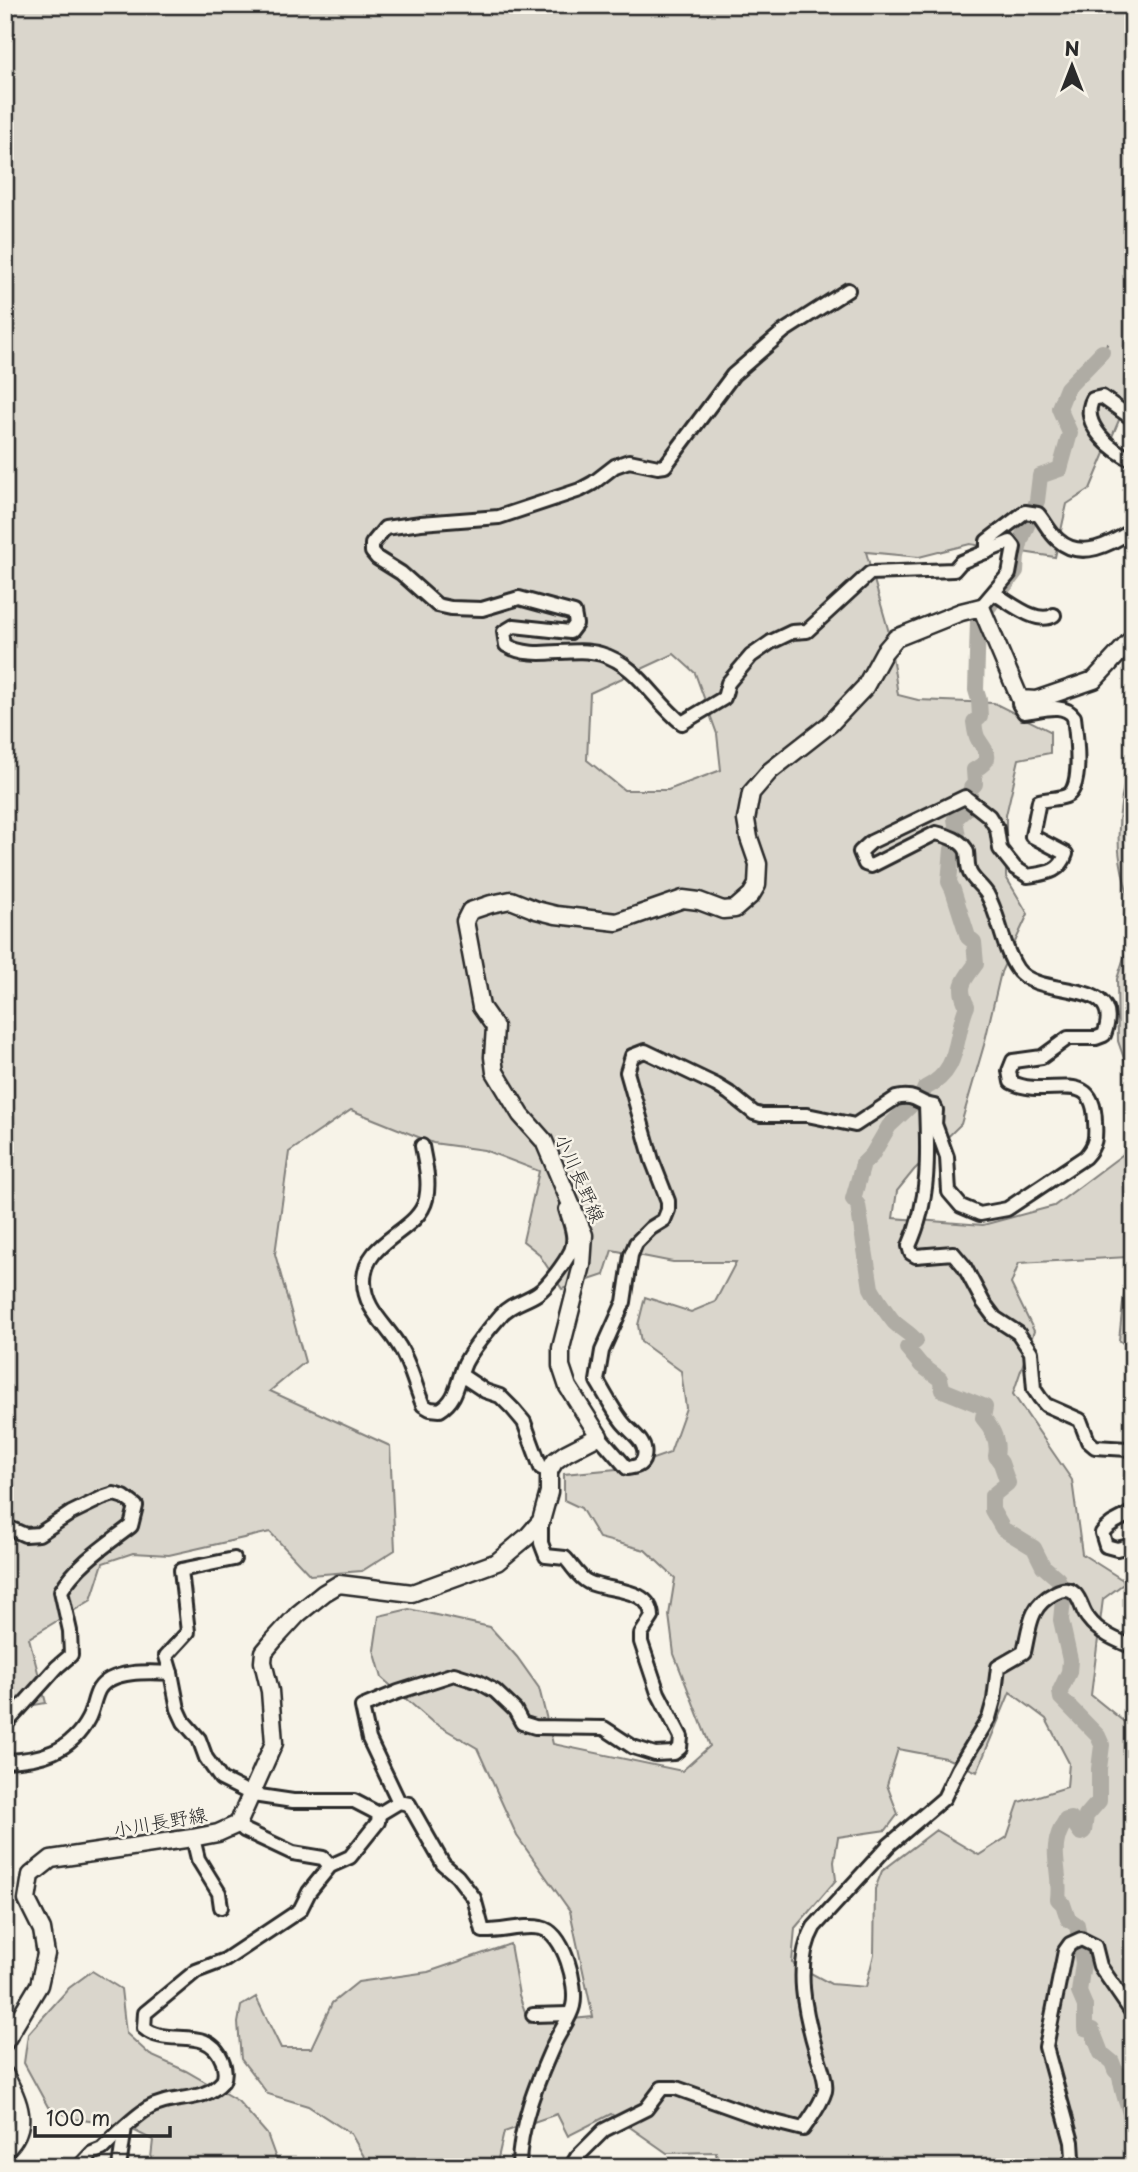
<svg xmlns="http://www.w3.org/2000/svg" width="1138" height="2172" font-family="'Playpen Sans','Klee One',sans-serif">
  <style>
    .green { fill: #dad6cc; stroke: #82807c; stroke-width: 2; fill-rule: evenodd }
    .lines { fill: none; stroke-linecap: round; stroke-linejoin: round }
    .stream { stroke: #7a7874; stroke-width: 2.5 }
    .river { stroke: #afaca4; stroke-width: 16 }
    .minor-casing { stroke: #2b2b2b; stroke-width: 18 }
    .major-casing { stroke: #2b2b2b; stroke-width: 21 }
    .minor { stroke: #f7f3e8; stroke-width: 12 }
    .major { stroke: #f7f3e8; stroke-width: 16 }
    .labels { text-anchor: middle; stroke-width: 5; stroke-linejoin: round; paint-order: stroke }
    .street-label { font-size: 19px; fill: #2b2b2b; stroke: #f7f3e8 }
  </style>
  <rect width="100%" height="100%" fill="#f7f3e8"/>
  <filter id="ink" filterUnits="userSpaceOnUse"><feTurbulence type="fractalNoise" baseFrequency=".0143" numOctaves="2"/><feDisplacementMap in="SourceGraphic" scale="14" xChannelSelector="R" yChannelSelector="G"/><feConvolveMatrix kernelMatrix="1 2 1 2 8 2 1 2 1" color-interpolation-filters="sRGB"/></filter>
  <g filter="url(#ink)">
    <g class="green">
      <path d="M5,5H1133V401H1127L1090,489L1067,504L1055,557L970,544L919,557L866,552L888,629L898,695L918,700L994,703L1050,731V753L1019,759L1006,815V877L1028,914L1001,972L984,1045L961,1124L914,1170L897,1191L893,1218L983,1225L1054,1206L1130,1149L1133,1134V1351L1119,1340L1128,1257L1019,1263L1011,1284L1034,1331L1013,1394L1072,1480L1082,1554L1126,1582L1103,1599L1091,1695L1133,1729V2167H718L716,2152L667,2153L611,2114L568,2136L557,2114L504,2132L496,2167H370L351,2134L308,2106L268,2094L241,2059L238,2023L241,2006L256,1997L281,2048H311L332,2003L358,1982L428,1972L510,1944L519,1995L529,2023L593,2017L570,1911L517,1836L477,1748L431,1721L382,1678L374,1650L379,1616L409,1609L490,1627L517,1657L539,1688L553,1744L682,1771L710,1746L674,1654L669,1615L675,1578L645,1550L599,1538L581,1508L564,1500V1474L627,1468L670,1453L686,1408L681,1371L641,1342L638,1325L645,1297L691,1312L715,1302L736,1262H673L612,1250L604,1275L562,1289L538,1253L523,1241L539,1171L484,1150L433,1143L351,1110L289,1152L275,1254L305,1362L270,1391L390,1446L395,1550L362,1571L310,1575L270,1532L169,1555L133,1553L103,1563L91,1600L29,1638L46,1703L5,1710ZM674,654L695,673L717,734L721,770L668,790H624L587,760L590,693ZM1010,1692L1046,1719L1069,1763L1067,1787L1019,1802L1007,1837L979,1855L936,1830L882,1871L875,1889L874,1954L866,1987L831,1984L792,1963L795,1928L836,1880L834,1862L838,1837L886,1830L898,1814L887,1785L898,1749L946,1758L977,1772Z"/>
      <path d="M1133,751V916C1128,895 1121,872 1119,851C1117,818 1123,782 1133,751Z"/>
      <path d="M1133,930V1084L1118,1041L1117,979Z"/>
      <path d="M92,1971L121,1989L126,2033L150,2055L186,2071L238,2101L267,2134L279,2167H150L153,2140L125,2126L75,2119L48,2107L24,2063L28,2034L69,1988Z"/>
    </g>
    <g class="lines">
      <path class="stream" d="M1102,352L1107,344"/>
      <path class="river" d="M1102,352L1067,388L1059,408L1070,433L1060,469L1040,476L1037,501L1021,540L1017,556L1016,571L978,621L976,690L979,700L980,717L974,722C975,728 975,734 978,739C988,754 994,759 974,770L975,784L971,788L967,808L955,819L958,837L952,849L949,882L953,890L968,937L974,942L976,964C963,981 957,987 967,1006C953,1038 962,1070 925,1088L922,1095L889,1126L872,1155L863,1164L853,1199L858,1205L871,1288C875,1296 888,1315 894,1322C901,1329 910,1333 916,1341L907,1348L921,1365L940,1379L943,1390L985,1407L983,1418C993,1429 999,1441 996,1456L1001,1463L1008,1483L992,1496V1510L1003,1529L1034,1548L1043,1566L1058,1579L1063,1600L1061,1620L1070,1660L1069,1672L1060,1691L1061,1698L1098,1736L1102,1745L1099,1769V1801L1086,1816L1084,1831L1081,1833L1071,1819L1066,1820C1046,1850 1062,1867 1058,1899L1063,1904L1068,1919L1077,1925L1083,1963L1079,1992L1085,2006V2028L1092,2030L1101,2053L1112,2062L1115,2070L1120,2075C1122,2093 1128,2106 1133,2122"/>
      <g class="minor-casing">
        <g id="minor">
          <path d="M848,290L784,331L733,375L665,466L658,467L629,461L615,466L593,483L580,490L499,517L421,523L385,528L372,544V552L377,558L401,573L437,605L451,608L482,609L519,598L574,613L576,624L570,632L514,626L504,632L506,645C534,662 571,645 601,654C637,664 654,701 682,723L724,698L728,683L751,656L771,642L792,632L807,631L870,573L954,570L961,562L1010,542L1014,547L1009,574L981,607"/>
          <path d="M1133,419L1102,397L1093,399C1079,423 1112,452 1133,460"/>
          <path d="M987,552V541L991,538L1025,512L1038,514C1045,522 1049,532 1058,540C1081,561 1111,544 1133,530"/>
          <path d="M995,594C1010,602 1037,626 1054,615"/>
          <path d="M926,1105C928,1153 930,1201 909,1246L911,1253L916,1256L953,1253L964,1266L983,1302L995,1318L1018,1333L1031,1352L1034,1389L1040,1398L1046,1405L1080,1420L1088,1441L1095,1447L1128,1449L1133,1452"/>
          <path d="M422,1146C425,1163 430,1181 426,1199C418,1233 364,1239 364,1281C364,1309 386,1324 399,1346C410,1363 415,1386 423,1405L430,1409L440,1410C458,1399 457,1381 465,1363C473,1347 489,1329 501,1315C511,1303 525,1302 538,1293C548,1286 565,1263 571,1251C577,1237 570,1223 566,1209"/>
          <path d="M461,1375L485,1391L500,1396L513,1409L524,1422L541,1468L549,1471"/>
          <path d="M599,1436L627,1468C635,1467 642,1466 644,1457C648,1441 629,1432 621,1420C612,1408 605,1394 597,1381L602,1351L624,1302L631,1255L636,1243L651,1228L664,1220L668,1210V1201L652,1160L627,1072L632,1056L645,1051L716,1085L729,1093L754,1113L761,1115H807L855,1125L896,1098C916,1093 918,1104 934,1106L936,1110L935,1124L947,1157L949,1192L961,1206L980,1214L1007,1209L1085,1157C1096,1145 1096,1137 1095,1122C1094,1064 1047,1101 1011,1082L1009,1071L1013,1061L1042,1057L1068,1038H1096L1104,1035C1127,975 1039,1001 1017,969C1002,947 1000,917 987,894C982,886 974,881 970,873C967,866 968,859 967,852C964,841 946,835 936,833L871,866L865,864L860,852L871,842L965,797L989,816L997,829L1000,849L1015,868L1028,876C1045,873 1060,873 1066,854L1032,836L1039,801C1047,799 1058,799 1066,796C1084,789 1076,733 1074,717C1063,701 1040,711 1024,712L1019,704L1020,699"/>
          <path d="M1133,1511C1123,1520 1110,1521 1102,1533L1106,1546L1117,1549L1133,1545"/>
          <path d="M5,1526L25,1535L39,1534L71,1513L102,1498L114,1494L124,1497L136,1506L131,1526C105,1546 78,1563 61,1591L70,1631L71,1655L57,1667L5,1725"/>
          <path d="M171,1673L166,1656L188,1632L181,1570L234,1559"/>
          <path d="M5,1761C40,1760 71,1752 88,1719C93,1710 94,1697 99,1689C112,1669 152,1672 171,1673L178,1709L184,1722L199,1739L206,1758L221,1779L253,1795L293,1801H354L379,1814L399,1802L409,1804L443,1864L457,1876L474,1898L483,1931C501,1932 525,1924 541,1928C564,1932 578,1986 573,2006C570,2019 559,2032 554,2044C537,2082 519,2125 519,2167"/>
          <path d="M399,1802L369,1739L362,1707L398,1692L454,1674L479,1682L495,1691L515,1710L522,1723L535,1727L604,1728L633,1747L655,1754L674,1753L680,1748L681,1737L658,1693L641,1642V1634L652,1617C651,1587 609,1592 588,1582C578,1577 573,1566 565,1558L546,1556L541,1543V1521"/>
          <path d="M238,1824L244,1830L293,1853L323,1858L330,1866"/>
          <path d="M193,1838L198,1859L219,1893L221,1907"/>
          <path d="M533,2015L569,2014"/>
          <path d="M79,2167L92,2153L102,2149C116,2135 130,2120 147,2109C172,2094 203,2104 223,2081C226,2074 225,2067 222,2060C208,2024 167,2048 144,2028L145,2013L196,1971L225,1960L300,1910L309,1892L330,1866L350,1857L378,1822L379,1814"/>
          <path d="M119,2167L125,2127"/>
          <path d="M571,2167L577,2157L604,2130L646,2109L662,2088H676L763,2119L803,2129C811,2117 821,2105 825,2091C827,2081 820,2064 817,2054C805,2014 793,1964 814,1927L889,1845L944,1798L958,1769L989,1718L994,1700L998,1667L1024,1652C1030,1626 1029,1606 1055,1593C1062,1589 1069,1588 1075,1594C1081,1600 1082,1611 1088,1618C1099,1633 1116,1640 1133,1647"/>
          <path d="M1066,2167L1073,2157L1072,2142L1046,2047L1065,1951L1070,1944L1081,1939L1095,1946L1100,1966L1133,2014"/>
        </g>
      </g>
      <g class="major-casing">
        <g id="major">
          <path d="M5,2042L39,1985L46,1954L42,1930L27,1900L31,1875L51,1859L192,1838L218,1833L238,1824L274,1743L270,1691L263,1662L264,1652L274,1640L298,1614L324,1593L339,1584L412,1593L497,1562L528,1536L541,1521L549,1492V1471L555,1461L566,1453L599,1436L568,1387L561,1366V1348L582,1265L584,1235L544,1141L521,1115L495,1072L493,1057L495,1027L481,1007L465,921L470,911L491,904L511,900L536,910L556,915L617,922L683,899L699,901L723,910L735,909L751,895L757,885L758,864L749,838L746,820L751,793L770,771L830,724L865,687L884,652L896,638L961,612L981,607L1020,699L1036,700L1094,680L1133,638"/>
          <path d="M5,2075C19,2102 31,2126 5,2150"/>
        </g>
      </g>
      <use href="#minor" class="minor"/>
      <use href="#major" class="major"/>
    </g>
  </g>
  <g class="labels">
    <g class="street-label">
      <text transform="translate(580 1178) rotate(66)" y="7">小川長野線</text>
      <text transform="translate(160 1822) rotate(-10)" y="7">小川長野線</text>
    </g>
  </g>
  <rect width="1138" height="2172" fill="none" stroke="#f7f3e8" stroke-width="28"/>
  <rect x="14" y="14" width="1110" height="2144" fill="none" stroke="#2b2b2b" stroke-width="2.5" filter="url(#ink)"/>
  <g transform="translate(1072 66)" stroke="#f7f3e8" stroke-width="5" paint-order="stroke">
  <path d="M0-5L12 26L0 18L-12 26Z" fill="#2b2b2b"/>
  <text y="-10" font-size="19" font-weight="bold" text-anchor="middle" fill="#2b2b2b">N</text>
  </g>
  <path d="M35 2126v10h135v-10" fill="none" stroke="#2b2b2b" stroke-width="3.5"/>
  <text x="46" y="2126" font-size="21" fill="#2b2b2b" stroke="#f7f3e8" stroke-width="5" paint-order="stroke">100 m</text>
</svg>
